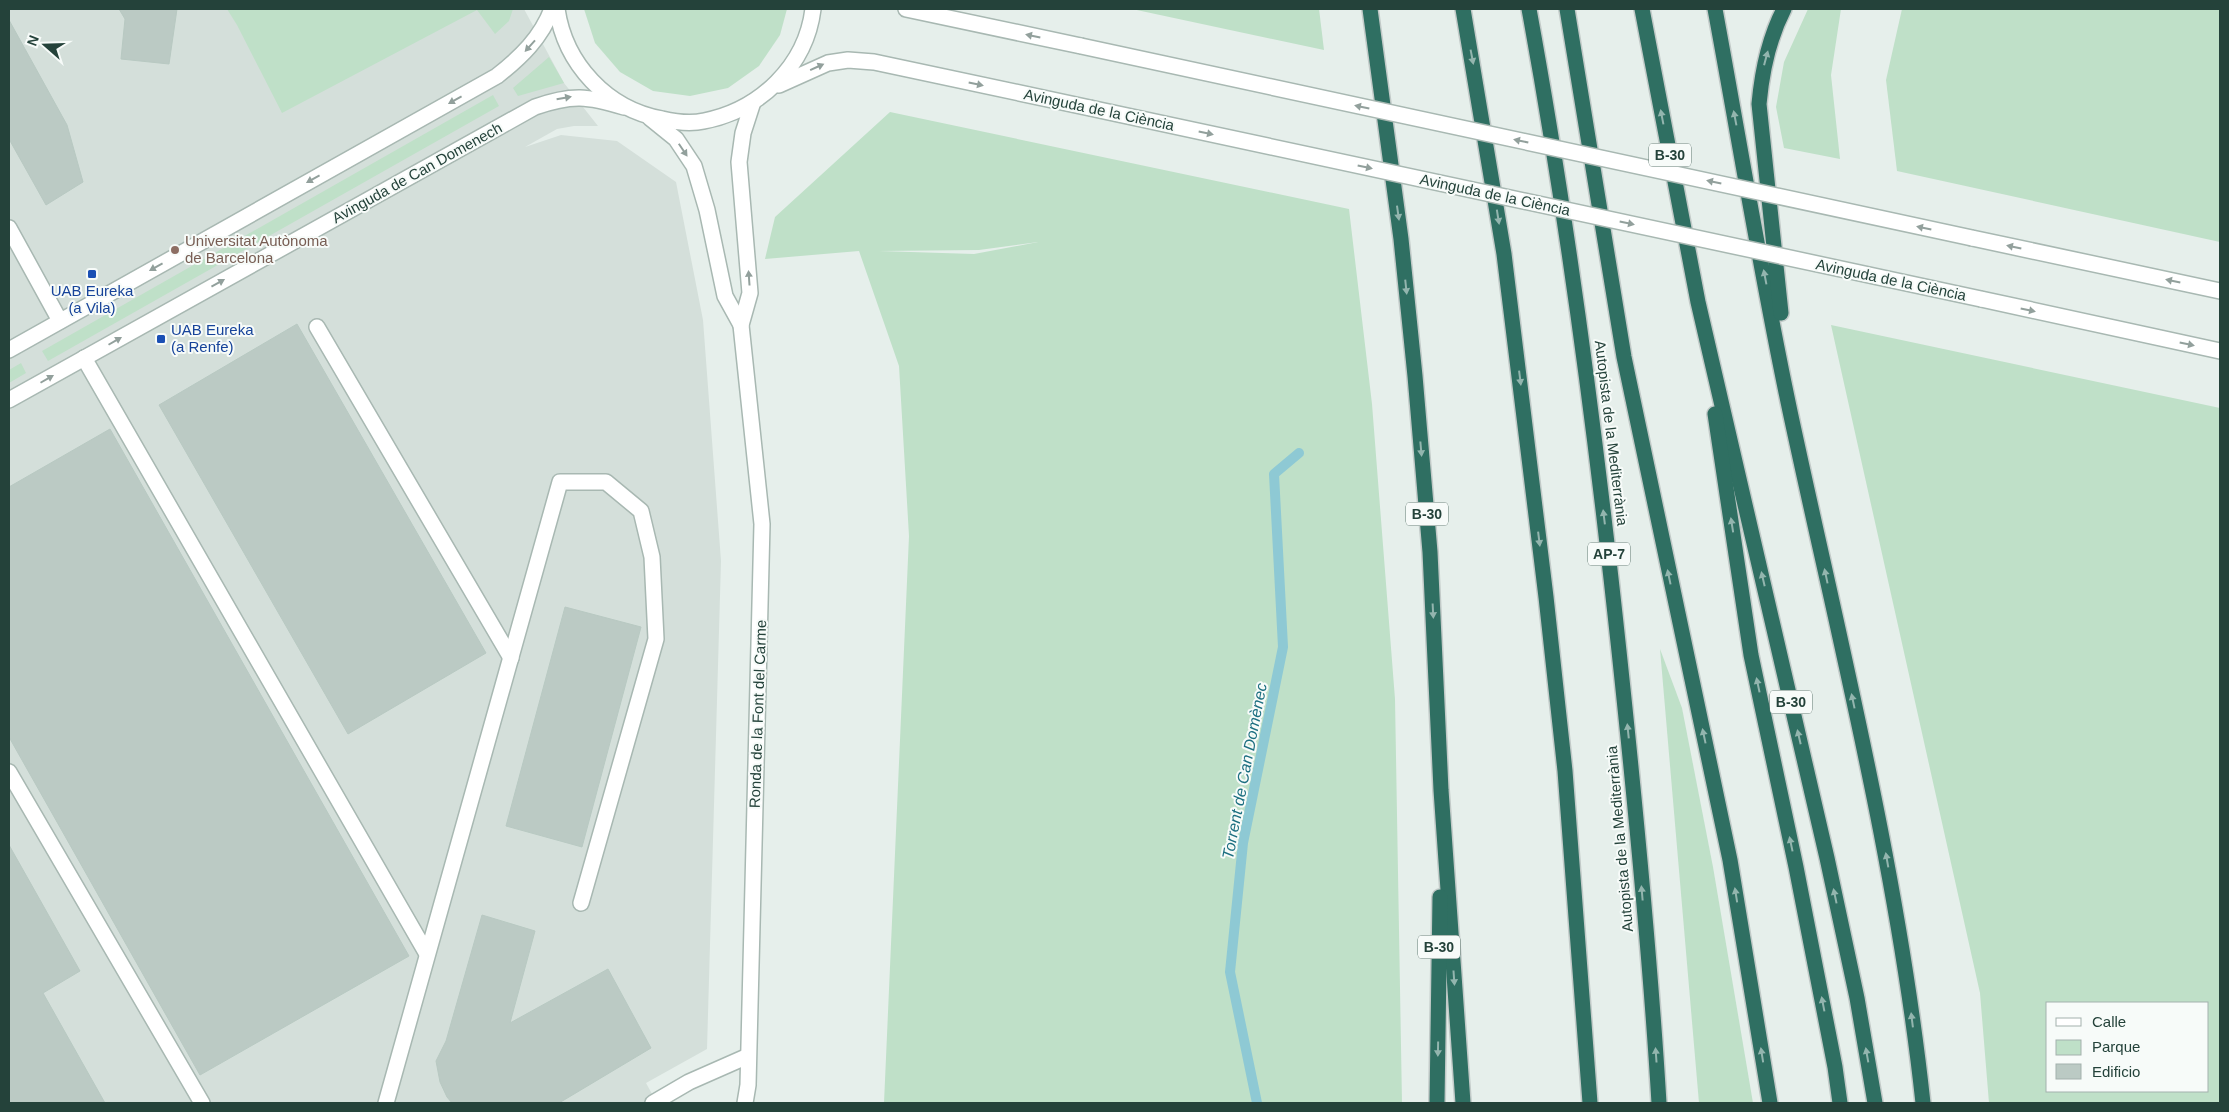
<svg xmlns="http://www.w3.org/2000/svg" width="2229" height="1112" font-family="Helvetica,sans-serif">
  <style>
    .built { fill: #d4dfda }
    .green { fill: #bfe0c8; fill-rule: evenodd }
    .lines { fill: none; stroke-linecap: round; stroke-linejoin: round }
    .stream { stroke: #8ec9d4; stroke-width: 10 }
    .building { fill: #bbcac4; stroke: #b8c9c2 }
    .minor-casing { stroke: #a8b8b2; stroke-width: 18 }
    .highway-casing { stroke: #c2cac8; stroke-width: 18 }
    .minor { stroke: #fff; stroke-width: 15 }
    .highway { stroke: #2f6f62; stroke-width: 15 }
    .minor-bridge-casing { stroke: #a8b8b2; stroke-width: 18; stroke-linecap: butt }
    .minor-bridge { stroke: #fff; stroke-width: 15 }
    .oneway { fill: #92a09c }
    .oneway2 { fill: #93b5ae }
    .education-dot { fill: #8d6e63; stroke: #f7fbf9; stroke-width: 2 }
    .transit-dot { fill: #1a4fb4; stroke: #f7fbf9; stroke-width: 2 }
    .labels { text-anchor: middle; stroke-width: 4; stroke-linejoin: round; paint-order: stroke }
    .shield { fill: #f7fbf9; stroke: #637a73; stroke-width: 1 }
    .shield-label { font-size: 14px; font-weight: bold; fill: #24423a }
    .street-label { font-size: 15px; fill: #24423a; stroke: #f7fbf9 }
    .education-label { font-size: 15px; fill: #785e54; stroke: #f7fbf9; text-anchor: start }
    .transit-label { font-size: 15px; fill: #164399; stroke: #f7fbf9 }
    .water-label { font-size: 16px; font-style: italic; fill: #1c6f80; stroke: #f7fbf9 }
  </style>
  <rect width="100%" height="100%" fill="#e6efeb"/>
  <path class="built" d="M9,9H524L564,83L598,126H574L557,129L525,147L561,135L617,141L676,182L703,320L721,561L707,1049L646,1083L657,1103H9Z"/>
  <g class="green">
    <path d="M227,9H513L509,21L495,34L477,10L282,113L237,25Z"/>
    <path d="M584,9H787L780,35L759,66L728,88L690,96L653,91L620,72L595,43Z"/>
    <path d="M1132,9H1319L1324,50Z"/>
    <path d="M1808,9H1841L1831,75L1840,159L1784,148L1776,107L1784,62Z"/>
    <path d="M1902,9H2220V242L1897,171L1886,80Z"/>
    <path d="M549,57L564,83L518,96L513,88Z"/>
    <path d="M493,95L499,106L48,361L42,351Z"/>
    <path d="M890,112L1349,209L1372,404L1395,699L1402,1103H884L909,536L899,366L859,251L765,259L775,217ZM1038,242L974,254L879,251L979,250Z"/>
    <path d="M1831,325L2220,408V1103H1989L1980,993ZM2048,1003H2208V1091H2048Z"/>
    <path d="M21,363L26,373L9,383V370Z"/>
    <path d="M1660,649L1682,708L1713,867L1753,1103H1699Z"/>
  </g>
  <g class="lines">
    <path class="stream" d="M1257,1103L1230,972L1243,843L1283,647L1274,474L1299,453"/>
  </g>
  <g class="building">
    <path d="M119,9H177L169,64L121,59L125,19Z"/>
    <path d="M9,20L67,125L83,182L46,205L9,139Z"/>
    <path d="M297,324L486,653L348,734L159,405Z"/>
    <path d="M110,429L409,956L200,1075L9,737V487Z"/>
    <path d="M565,607L641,627L582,847L506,826Z"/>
    <path d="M9,845L80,971L43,993L105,1103H9Z"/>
    <path d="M482,915L535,931L510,1023L608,969L651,1048L559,1103H452L447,1097L440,1082L436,1061L446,1041Z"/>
  </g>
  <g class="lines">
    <g class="minor-casing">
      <g id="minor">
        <path d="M557,9C565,64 607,109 662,119C675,122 691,124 704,121C760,110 806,66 813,9"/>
        <path d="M906,9L1081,46"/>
        <path d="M779,85L828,63L848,60L874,62L1090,108"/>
        <path d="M650,118L676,139L694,166L707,210L725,296L741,325"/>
        <path d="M9,228L60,321"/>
        <path d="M1972,238L2220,291"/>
        <path d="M1981,299L2220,351"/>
        <path d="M317,327L511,658"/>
        <path d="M9,350L497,76C521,57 541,38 552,9"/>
        <path d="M84,358L427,954"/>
        <path d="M9,400L535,107C572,94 588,96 624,107"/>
        <path d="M9,772L202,1103"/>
        <path d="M386,1103L560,482H606L641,511L652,557L656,639L581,903"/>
        <path d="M653,1103L689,1082L748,1056"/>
        <path d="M745,1103L748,1085L762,524L741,325L750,293L739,162L743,133L753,102"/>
      </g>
    </g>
    <g class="highway-casing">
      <g id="highway">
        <path d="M1370,9L1401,239L1415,376L1430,552L1441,790L1463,1103"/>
        <path d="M1463,9L1504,254L1546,597L1565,771L1590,1103"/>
        <path d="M1529,9C1568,221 1596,436 1619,651C1635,801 1650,952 1659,1103"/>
        <path d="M1567,9L1624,357L1730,860L1770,1103"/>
        <path d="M1642,9L1698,302L1827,858L1857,998L1875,1103"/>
        <path d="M1715,9C1740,144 1762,281 1791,416C1840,644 1898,871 1923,1103"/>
        <path d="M1781,313L1759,104C1762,71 1769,38 1784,9"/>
        <path d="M1715,414L1751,655L1796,867L1835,1067L1840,1103"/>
        <path d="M1437,1103L1440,897"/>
      </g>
    </g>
    <use href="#minor" class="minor"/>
    <use href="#highway" class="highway"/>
    <g class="minor-bridge-casing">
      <g id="minor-bridge">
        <path d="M1081,46L1972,238"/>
        <path d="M1090,108L1981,299"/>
      </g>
    </g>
    <use href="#minor-bridge" class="minor-bridge"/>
  </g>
  <defs><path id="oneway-solid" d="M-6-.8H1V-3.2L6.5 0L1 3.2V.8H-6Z" transform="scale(1.25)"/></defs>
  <g class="oneway">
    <use href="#oneway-solid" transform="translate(1033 36) rotate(-168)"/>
    <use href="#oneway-solid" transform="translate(530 46) rotate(132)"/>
    <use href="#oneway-solid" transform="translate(817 67) rotate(-24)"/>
    <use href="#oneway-solid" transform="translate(976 84) rotate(12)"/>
    <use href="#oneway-solid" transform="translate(564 98) rotate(-10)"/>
    <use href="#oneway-solid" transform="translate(455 100) rotate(151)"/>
    <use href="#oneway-solid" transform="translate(1362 107) rotate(-168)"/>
    <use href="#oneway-solid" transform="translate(1206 133) rotate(12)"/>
    <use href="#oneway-solid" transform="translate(1521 141) rotate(-168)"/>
    <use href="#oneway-solid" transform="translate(683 150) rotate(56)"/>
    <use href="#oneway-solid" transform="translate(1365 167) rotate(12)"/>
    <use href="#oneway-solid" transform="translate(313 179) rotate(151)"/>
    <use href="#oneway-solid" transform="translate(1714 182) rotate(-168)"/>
    <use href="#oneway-solid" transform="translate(1627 223) rotate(12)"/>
    <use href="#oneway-solid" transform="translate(1924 228) rotate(-168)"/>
    <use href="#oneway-solid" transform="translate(2014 247) rotate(-168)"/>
    <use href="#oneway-solid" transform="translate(156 267) rotate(151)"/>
    <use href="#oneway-solid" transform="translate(749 278) rotate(-94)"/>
    <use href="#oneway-solid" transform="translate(2173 281) rotate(-168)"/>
    <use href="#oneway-solid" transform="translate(218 283) rotate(-29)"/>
    <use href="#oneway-solid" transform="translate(2028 310) rotate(12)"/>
    <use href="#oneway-solid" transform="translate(115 341) rotate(-30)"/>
    <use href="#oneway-solid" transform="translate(2187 344) rotate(12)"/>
    <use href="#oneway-solid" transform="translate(47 379) rotate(-30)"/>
  </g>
  <g class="oneway2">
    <use href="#oneway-solid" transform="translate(1472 57) rotate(79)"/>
    <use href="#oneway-solid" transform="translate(1766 58) rotate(-75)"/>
    <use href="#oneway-solid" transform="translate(1662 117) rotate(-101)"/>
    <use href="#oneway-solid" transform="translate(1735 118) rotate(-101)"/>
    <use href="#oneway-solid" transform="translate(1398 213) rotate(82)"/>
    <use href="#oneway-solid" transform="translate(1498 217) rotate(81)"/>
    <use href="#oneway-solid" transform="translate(1765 277) rotate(-101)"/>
    <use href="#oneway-solid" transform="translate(1406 287) rotate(84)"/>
    <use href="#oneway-solid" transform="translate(1520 378) rotate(83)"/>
    <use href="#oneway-solid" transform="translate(1421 449) rotate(85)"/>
    <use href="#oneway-solid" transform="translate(1604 517) rotate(-97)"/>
    <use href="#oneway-solid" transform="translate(1732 525) rotate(-99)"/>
    <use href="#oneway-solid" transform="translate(1539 539) rotate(83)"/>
    <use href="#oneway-solid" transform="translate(1826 576) rotate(-102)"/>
    <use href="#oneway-solid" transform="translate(1669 577) rotate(-102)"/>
    <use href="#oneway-solid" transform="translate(1763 579) rotate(-103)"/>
    <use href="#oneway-solid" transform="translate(1433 611) rotate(87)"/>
    <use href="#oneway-solid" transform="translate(1758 685) rotate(-102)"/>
    <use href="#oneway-solid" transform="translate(1853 701) rotate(-102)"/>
    <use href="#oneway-solid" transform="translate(1628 731) rotate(-96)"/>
    <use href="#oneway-solid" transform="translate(1704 736) rotate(-102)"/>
    <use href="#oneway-solid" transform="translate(1799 737) rotate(-103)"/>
    <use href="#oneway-solid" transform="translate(1791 844) rotate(-102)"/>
    <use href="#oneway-solid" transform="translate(1887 860) rotate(-100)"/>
    <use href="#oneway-solid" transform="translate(1642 893) rotate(-95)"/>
    <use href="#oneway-solid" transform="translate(1736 895) rotate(-99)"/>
    <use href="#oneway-solid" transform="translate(1835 896) rotate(-102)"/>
    <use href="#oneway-solid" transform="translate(1454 978) rotate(86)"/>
    <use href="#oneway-solid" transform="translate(1823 1004) rotate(-101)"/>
    <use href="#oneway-solid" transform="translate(1912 1020) rotate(-97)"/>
    <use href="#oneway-solid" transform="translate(1438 1049) rotate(91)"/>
    <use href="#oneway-solid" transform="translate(1656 1055) rotate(-94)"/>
    <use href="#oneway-solid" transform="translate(1762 1055) rotate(-99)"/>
    <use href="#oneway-solid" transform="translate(1867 1055) rotate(-100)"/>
  </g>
  <circle class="education-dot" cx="175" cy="250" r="5"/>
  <g class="transit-dot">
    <rect x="87" y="269" width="10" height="10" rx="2.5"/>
    <rect x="156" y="334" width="10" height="10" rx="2.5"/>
  </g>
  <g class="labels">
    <g class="shield">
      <rect x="1649" y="143.5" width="42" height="23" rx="4"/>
      <rect x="1406" y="502.5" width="42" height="23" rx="4"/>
      <rect x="1588" y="542.5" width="42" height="23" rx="4"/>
      <rect x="1770" y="690.5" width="42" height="23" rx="4"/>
      <rect x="1418" y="935.5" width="42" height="23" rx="4"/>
    </g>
    <g class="shield-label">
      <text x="1670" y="160">B-30</text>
      <text x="1427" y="519">B-30</text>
      <text x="1609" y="559">AP-7</text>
      <text x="1791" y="707">B-30</text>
      <text x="1439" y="952">B-30</text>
    </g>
    <g class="street-label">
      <text transform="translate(1099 110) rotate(12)" y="5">Avinguda de la Ciència</text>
      <text transform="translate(417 173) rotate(-29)" y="5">Avinguda de Can Domenech</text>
      <text transform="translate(1495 195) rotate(12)" y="5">Avinguda de la Ciència</text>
      <text transform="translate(1891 280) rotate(12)" y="5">Avinguda de la Ciència</text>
      <text transform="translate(1611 433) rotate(83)" y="5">Autopista de la Mediterrània</text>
      <text transform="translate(758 714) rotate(-88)" y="5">Ronda de la Font del Carme</text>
      <text transform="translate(1620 839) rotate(-95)" y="5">Autopista de la Mediterrània</text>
    </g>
    <g class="education-label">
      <text x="185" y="246">Universitat Autònoma<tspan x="185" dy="17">de Barcelona</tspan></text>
    </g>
    <g class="transit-label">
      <text x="92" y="296">UAB Eureka<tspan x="92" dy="17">(a Vila)</tspan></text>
      <text x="171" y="335" text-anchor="start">UAB Eureka<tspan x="171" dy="17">(a Renfe)</tspan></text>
    </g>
    <g class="water-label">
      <text transform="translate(1244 771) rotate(-79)" y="6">Torrent de Can Domènec</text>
    </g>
  </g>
  <rect width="2229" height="1112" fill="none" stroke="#24423a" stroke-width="20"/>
  <rect x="2046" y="1002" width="162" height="90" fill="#f7fbf9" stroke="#a3b1ad"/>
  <rect x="2056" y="1018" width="25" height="8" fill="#ffffff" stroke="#a3b1ad"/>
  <text x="2092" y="1027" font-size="15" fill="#24423a">Calle</text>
  <rect x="2056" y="1040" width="25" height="15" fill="#bfe0c8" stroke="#a3b1ad"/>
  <text x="2092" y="1052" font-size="15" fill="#24423a">Parque</text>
  <rect x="2056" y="1064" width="25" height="15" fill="#bbcac4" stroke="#a3b1ad"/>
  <text x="2092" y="1077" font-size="15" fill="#24423a">Edificio</text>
  <g transform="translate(45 45) rotate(290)" stroke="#f7fbf9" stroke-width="4" paint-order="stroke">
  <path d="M0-4L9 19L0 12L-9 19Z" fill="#24423a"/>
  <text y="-8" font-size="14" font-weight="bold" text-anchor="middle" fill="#24423a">N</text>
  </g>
</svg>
